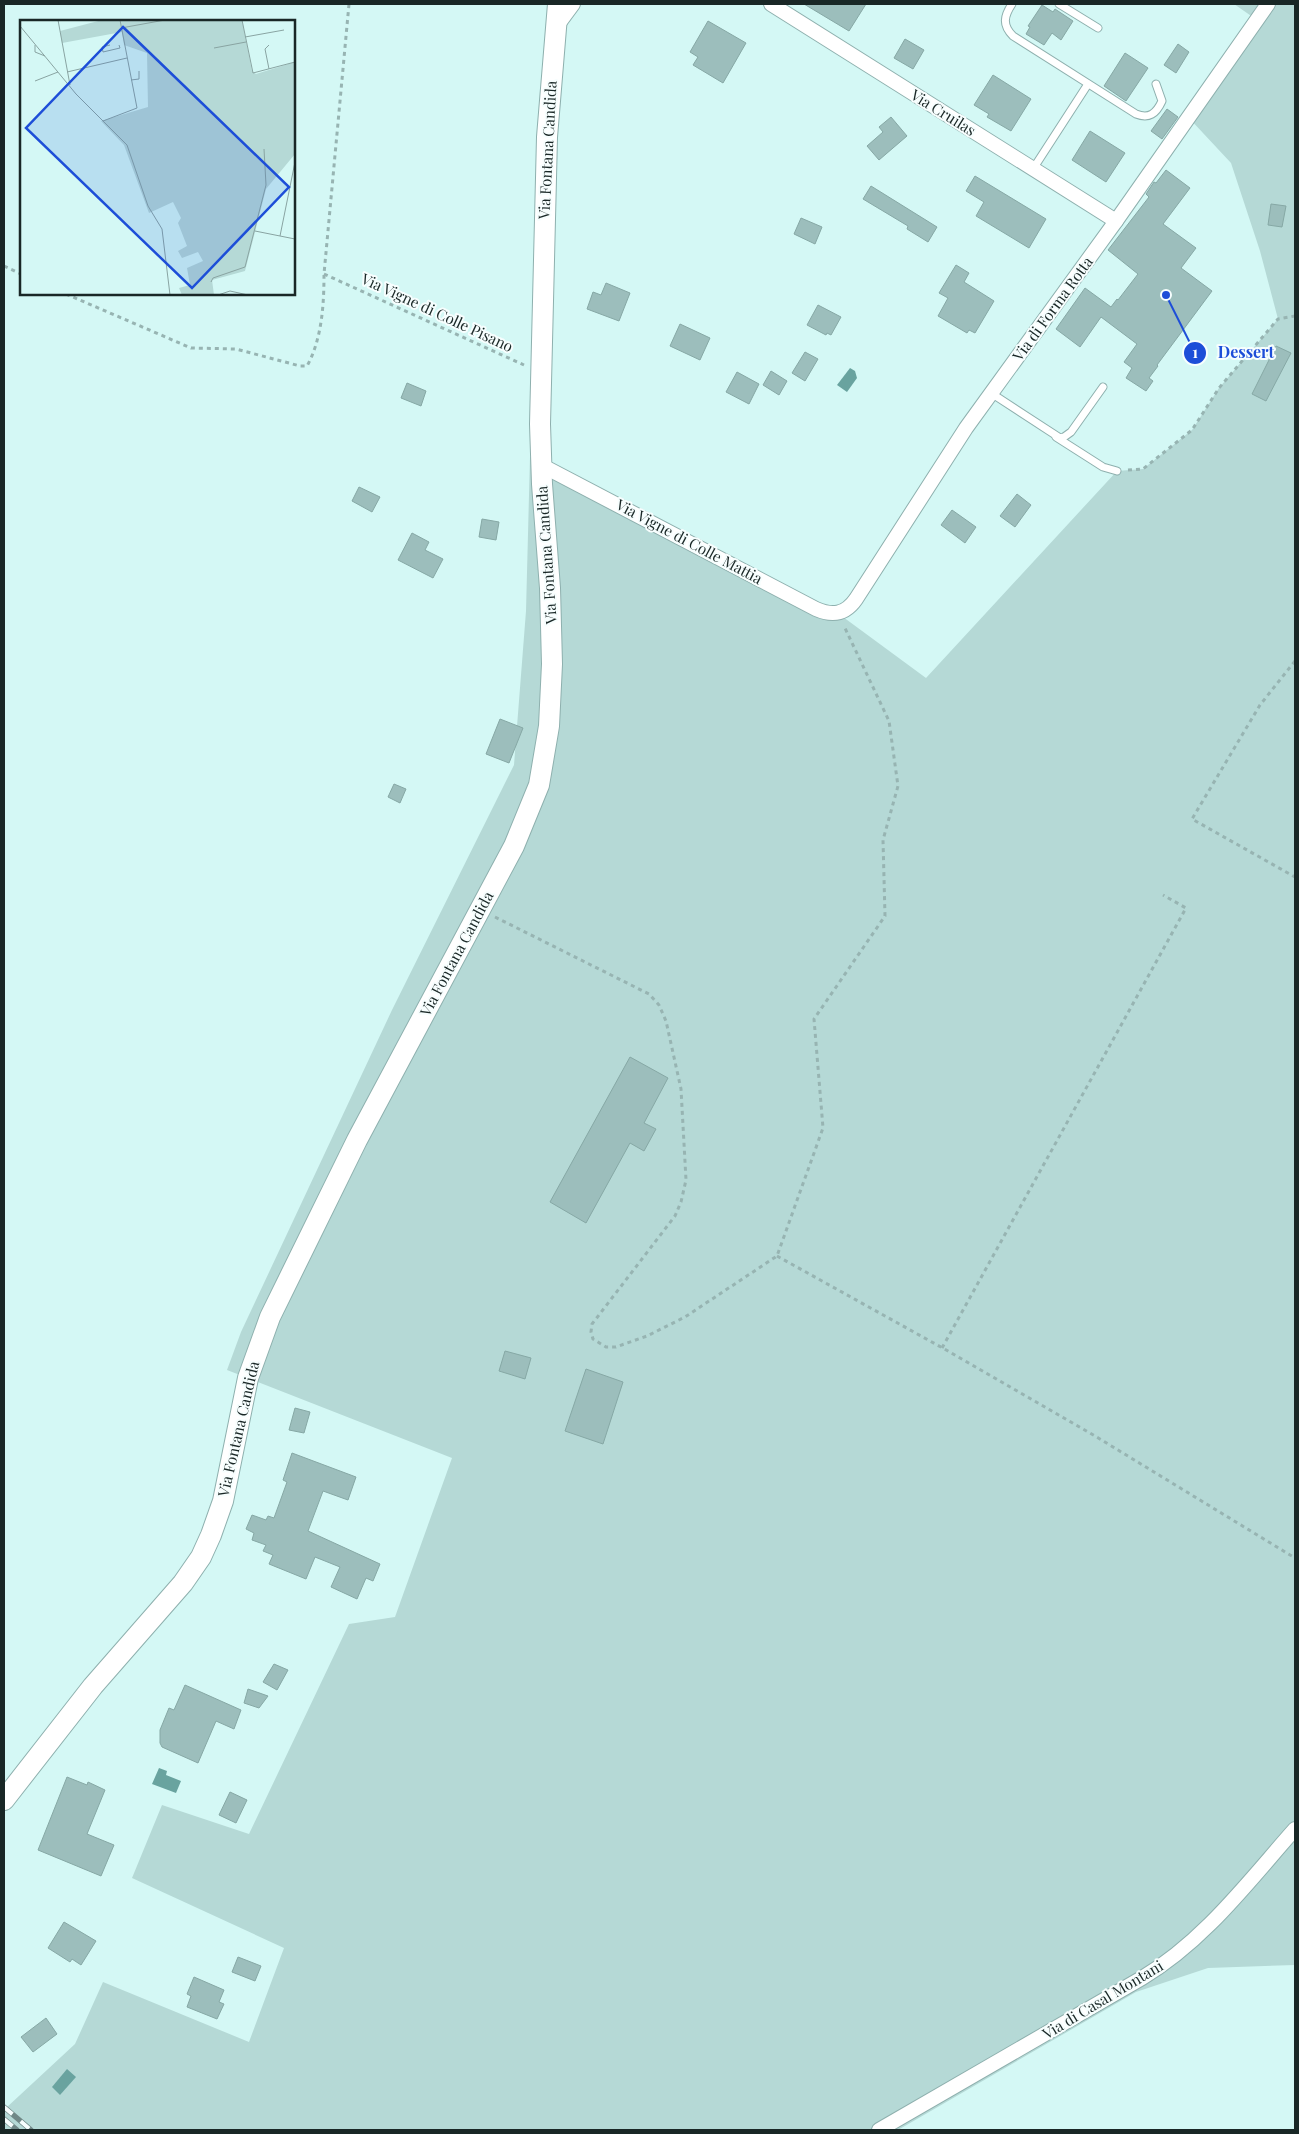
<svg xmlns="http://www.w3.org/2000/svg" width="1299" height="2134" font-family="'Playfair Display',serif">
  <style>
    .green { fill: #b5d9d6 }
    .water { fill: #69a39f }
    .building { fill: #9cbebc; stroke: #86a8a5 }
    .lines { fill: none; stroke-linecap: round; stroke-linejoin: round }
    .lane-casing { stroke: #8eb0ae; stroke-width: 9 }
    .street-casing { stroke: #8eb0ae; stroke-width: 16 }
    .secondary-casing { stroke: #8eb0ae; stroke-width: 22 }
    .path { stroke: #97b4b2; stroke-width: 3; stroke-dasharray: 4 4; stroke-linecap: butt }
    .lane { stroke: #fff; stroke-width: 7 }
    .street { stroke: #fff; stroke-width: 14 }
    .secondary { stroke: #fff; stroke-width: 20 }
    .rail-casing { stroke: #708887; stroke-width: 5.5 }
    .rail { stroke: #f7fefe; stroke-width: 4; stroke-dasharray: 11; stroke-linecap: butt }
    .labels { text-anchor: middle; stroke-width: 4; stroke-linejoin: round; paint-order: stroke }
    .street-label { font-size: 15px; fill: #192726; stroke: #f7fefe }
    .inset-road { fill: none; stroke: #89a4a2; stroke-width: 1 }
    .view { fill: #1d4ed8; fill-opacity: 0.15; stroke: #1d4ed8; stroke-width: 2.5 }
    .inset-edge { fill: none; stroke: #192726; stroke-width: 2.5 }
    .leader { fill: none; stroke: #1d4ed8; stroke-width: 2 }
    .callout-dot { fill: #1d4ed8; stroke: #f7fefe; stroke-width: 2 }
    .mark-label { font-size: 15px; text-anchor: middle; font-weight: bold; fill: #fff }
    .callout-label { font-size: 16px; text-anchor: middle; font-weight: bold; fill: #1d4ed8; stroke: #f7fefe; stroke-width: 4; stroke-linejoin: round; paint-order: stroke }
  </style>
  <rect width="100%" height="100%" fill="#d4f8f5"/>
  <path class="green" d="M1234,4H1295V1965L1208,1968L1136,1992L898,2130H4V2107L6,2108L75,2044L103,1982L249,2042L284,1948L132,1878L162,1805L249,1834L349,1624L395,1617L452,1458L227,1370L241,1332L392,1010L514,765L526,611L530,457L839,614L926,678L1117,471L1143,469L1192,430L1219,388L1278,319L1260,251L1231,163L1189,118L1257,20Z"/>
  <g class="water">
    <path d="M850,368L855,371L857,378L847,392L837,385Z"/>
    <path d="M159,1768L167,1771L166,1775L181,1781L176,1793L152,1784Z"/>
    <path d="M67,2069L76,2077L60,2095L52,2087Z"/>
  </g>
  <g class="building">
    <path d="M804,4H866L849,31Z"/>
    <path d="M1042,5L1053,12L1055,9L1073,21L1061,40L1052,33L1044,45L1026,34L1030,27L1028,26Z"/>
    <path d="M708,21L746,43L723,83L693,65L698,57L690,52Z"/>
    <path d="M905,39L924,50L913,69L894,58Z"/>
    <path d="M1178,44L1189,52L1176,73L1164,65Z"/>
    <path d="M1125,53L1148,68L1126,101L1104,86Z"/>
    <path d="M993,75L1031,99L1011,131L987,117L989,114L974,105Z"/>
    <path d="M1167,109L1178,117L1162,139L1151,131Z"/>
    <path d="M891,117L907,136L879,160L867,146L883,132L879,127Z"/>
    <path d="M1090,131L1125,153L1106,182L1072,160Z"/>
    <path d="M1166,170L1190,188L1163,224L1196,248L1181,268L1212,291L1157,365L1158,366L1149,378L1153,381L1146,391L1126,378L1132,368L1124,362L1137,344L1101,317L1080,347L1056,329L1085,288L1111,307L1117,299L1118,300L1138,274L1108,250L1149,197L1146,194L1154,182L1156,183Z"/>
    <path d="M975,176L1046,219L1029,248L976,216L984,202L966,191Z"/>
    <path d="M871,186L937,227L928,242L907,229L908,226L863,199Z"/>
    <path d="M1271,204L1286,206L1282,227L1268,225Z"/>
    <path d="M801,218L822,227L815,244L794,234Z"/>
    <path d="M956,265L969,273L964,282L994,301L975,333L969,330L967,333L938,316L948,298L939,293Z"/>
    <path d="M606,283L630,293L619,321L587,309L593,292L601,295Z"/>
    <path d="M818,305L841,317L831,335L827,333L826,335L807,325Z"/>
    <path d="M680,324L710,338L700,360L670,346Z"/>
    <path d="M1276,346L1291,353L1266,401L1252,394Z"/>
    <path d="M805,352L818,359L805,381L792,373Z"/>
    <path d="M771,371L787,381L779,395L763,385Z"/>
    <path d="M737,372L759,384L749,404L726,392Z"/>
    <path d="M407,383L426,391L421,406L401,398Z"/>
    <path d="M359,487L380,497L372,512L352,501Z"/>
    <path d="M1017,494L1031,505L1015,527L1000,516Z"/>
    <path d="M952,510L976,527L965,543L941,525Z"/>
    <path d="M482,519L499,522L496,540L479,537Z"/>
    <path d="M412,533L429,542L425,550L443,559L433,578L398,560Z"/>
    <path d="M500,719L523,728L509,763L486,754Z"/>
    <path d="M394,784L406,789L400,803L388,797Z"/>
    <path d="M630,1057L668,1078L644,1123L656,1129L644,1151L630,1143L586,1223L550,1202Z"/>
    <path d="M505,1351L531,1358L525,1379L499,1371Z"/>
    <path d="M586,1369L623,1382L603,1444L565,1431Z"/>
    <path d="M295,1408L310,1412L304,1433L289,1430Z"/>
    <path d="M292,1453L356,1477L348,1500L323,1491L308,1531L380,1564L373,1581L366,1578L357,1599L331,1587L340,1567L315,1557L306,1579L269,1564L273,1555L263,1551L266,1545L252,1540L254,1533L246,1529L252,1515L266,1520L268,1516L274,1518L287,1482L283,1480Z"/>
    <path d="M274,1664L288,1670L277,1690L263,1682Z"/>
    <path d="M185,1685L241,1710L234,1729L216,1721L198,1763L162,1747L160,1743V1730L169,1708L174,1710Z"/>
    <path d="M248,1689L268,1696L259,1708L244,1703Z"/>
    <path d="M67,1777L87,1785L88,1782L105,1790L87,1834L114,1845L101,1876L38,1850Z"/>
    <path d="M230,1792L247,1800L236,1823L219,1815Z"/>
    <path d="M64,1922L96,1941L81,1965L72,1959L70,1962L48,1948Z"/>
    <path d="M238,1957L261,1966L255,1981L232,1972Z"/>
    <path d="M194,1977L224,1990L219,2002L224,2004L217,2019L187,2007L191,1996L187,1994Z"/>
    <path d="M46,2018L57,2034L33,2052L21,2037Z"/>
  </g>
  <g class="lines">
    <g class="lane-casing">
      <g id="lane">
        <path d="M1012,4C1004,16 1002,25 1013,36L1136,114C1149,119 1156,114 1162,101L1156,84"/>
        <path d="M1059,4L1098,28"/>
        <path d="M1033,169L1088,84"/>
        <path d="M991,393L1060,438L1064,437L1071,432L1103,387"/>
        <path d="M1056,437L1103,467L1117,471"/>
      </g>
    </g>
    <g class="street-casing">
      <g id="street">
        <path d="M771,4L1116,221"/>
        <path d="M556,27L573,4"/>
        <path d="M541,465L816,609C832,616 845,615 856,599L966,428L1116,221L1268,4"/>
        <path d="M879,2130L1142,1978C1204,1941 1248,1882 1295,1829"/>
      </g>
    </g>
    <g class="secondary-casing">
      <path id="secondary" d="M4,1800L93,1686L183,1583L201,1557L211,1535L223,1501L248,1378L270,1317L357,1140L514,846L539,785L549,726L552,664L550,588L542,484L540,424L547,137L558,4"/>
    </g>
    <g class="path">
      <path d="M4,266L21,274"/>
      <path d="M324,274L524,365"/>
      <path d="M66,294L191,348L236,349L300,366H307C322,339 324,304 324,274L349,4"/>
      <path d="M1128,470L1143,469L1192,430L1219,388L1278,319L1295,316"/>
      <path d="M1295,661L1260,705L1192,819L1295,877"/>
      <path d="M495,917L649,994L659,1005L666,1021L681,1089L686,1180L681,1202L675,1216L592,1324L591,1332L593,1339L606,1347H616L647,1336L685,1317L777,1256L823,1128L814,1019L885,916L883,840L898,786L889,721L844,626"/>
      <path d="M777,1256L948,1351L1095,1436L1295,1558"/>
      <path d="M942,1348L1186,908L1163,895"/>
    </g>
    <use href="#lane" class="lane"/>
    <use href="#street" class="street"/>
    <use href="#secondary" class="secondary"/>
    <g class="rail-casing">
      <g id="rail">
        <path d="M4,2107L31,2130"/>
        <path d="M4,2119L17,2130"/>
      </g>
    </g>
    <use href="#rail" class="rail"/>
  </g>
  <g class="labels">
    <g class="street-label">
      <text transform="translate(943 113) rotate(32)" y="5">Via Cruilas</text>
      <text transform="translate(548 150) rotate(-87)" y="5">Via Fontana Candida</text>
      <text transform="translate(1053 309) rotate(-54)" y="5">Via di Forma Rotta</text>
      <text transform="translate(437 313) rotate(25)" y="5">Via Vigne di Colle Pisano</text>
      <text transform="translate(689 542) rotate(28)" y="5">Via Vigne di Colle Mattia</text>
      <text transform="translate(547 555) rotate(-94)" y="5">Via Fontana Candida</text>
      <text transform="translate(457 954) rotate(-62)" y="5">Via Fontana Candida</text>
      <text transform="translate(239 1429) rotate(-77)" y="5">Via Fontana Candida</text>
      <text transform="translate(1103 2000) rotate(-31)" y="5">Via di Casal Montani</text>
    </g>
  </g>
  <g transform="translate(20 20)">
    <rect width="275" height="275" fill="#d4f8f5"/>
    <path d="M82,0H222L232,51L236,54L275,42V134L246,169L225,251L192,260L194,275H162L159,268L170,265L167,248L183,241L178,232L162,238L158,231L167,226L158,203L161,198L153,182L129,193L104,125L81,101L128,87L127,33L104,25L102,12L42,23L40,11Z" fill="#b5d9d6"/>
    <path class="inset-road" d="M38,0L50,65M222,0L233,53L275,42M0,6L56,74L107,125L128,186L142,209L150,275M101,8L145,0M225,17L264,10M15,25V32L25,36M90,25L82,27L83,32L100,28L99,25M249,25L245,29L249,49M194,28L226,22M47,52L107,38M111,60L119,59V51M15,61L38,52M83,101L117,88L100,0M235,211L275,219M260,216L275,142M191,262L193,258L225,247L246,165L244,129M198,275L210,271L228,275"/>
    <path class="view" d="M103,7L269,167L172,268L6,108Z"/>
    <rect width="275" height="275" class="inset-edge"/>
  </g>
  <path class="leader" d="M1166 295L1195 353"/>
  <g class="callout-dot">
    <circle cx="1166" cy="295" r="5"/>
    <circle cx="1195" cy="353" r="12"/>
  </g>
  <g class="mark-label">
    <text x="1195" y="358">1</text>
  </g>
  <g class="callout-label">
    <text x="1246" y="358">Dessert</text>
  </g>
  <rect width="1299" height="2134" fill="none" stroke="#192726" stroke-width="10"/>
</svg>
